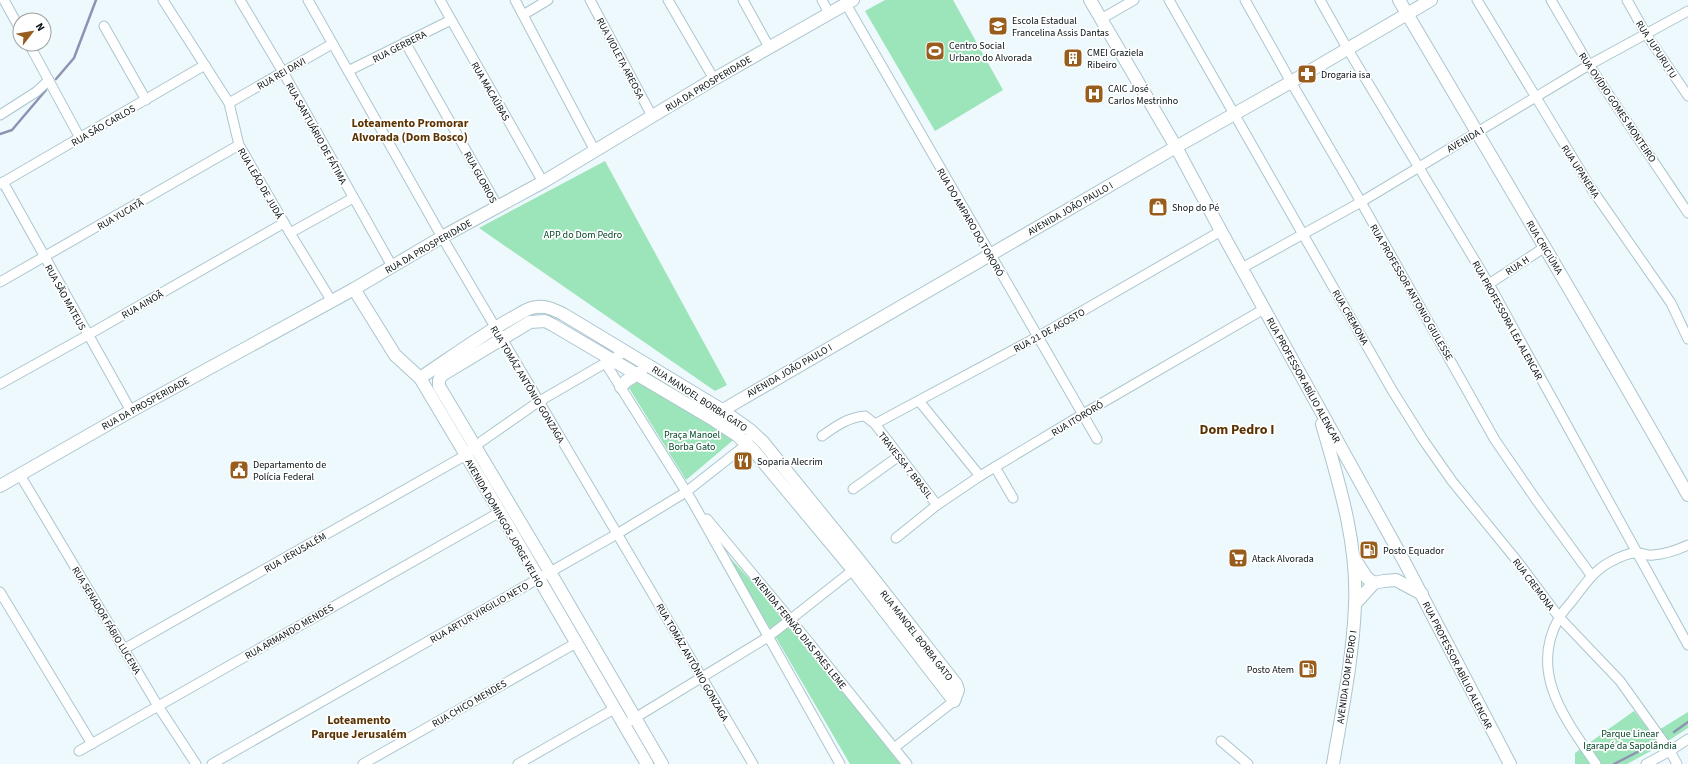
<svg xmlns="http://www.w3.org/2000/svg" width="1688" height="764" font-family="'Source Sans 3',sans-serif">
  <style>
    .green { fill: #9ce4b9 }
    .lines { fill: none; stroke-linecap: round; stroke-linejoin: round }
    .stream { stroke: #8e93b4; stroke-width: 2.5 }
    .minor-casing { stroke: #abc5ce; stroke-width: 11 }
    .tertiary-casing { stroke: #abc5ce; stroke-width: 14 }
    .minor { stroke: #fff; stroke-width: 9 }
    .tertiary { stroke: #fff; stroke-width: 12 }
    .labels { text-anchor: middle; stroke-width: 3.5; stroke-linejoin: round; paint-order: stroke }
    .poi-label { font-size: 10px; fill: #081215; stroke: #fff; text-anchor: start }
    .street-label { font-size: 10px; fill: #081215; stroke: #fff }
    .park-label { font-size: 10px; fill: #004426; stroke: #fff }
    .quarter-label { font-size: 12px; font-weight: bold; fill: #5b3303; stroke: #fff }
    .district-label { font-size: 14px; font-weight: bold; fill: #5b3303; stroke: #fff }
  </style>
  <rect width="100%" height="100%" fill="#eef9fd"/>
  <g class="green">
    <path d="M885,0H953L1003,90L935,131L865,11Z"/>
    <path d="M605,161L727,385L715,391L479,228Z"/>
    <path d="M642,378L738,436L686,480L629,388Z"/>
    <path d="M715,541L788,622L900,764H850L775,636Z"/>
    <path d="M1634,711L1651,733L1662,728L1688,712V728L1660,746L1627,764H1575V753Z"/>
  </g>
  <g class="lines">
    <g class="stream">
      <path d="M56,79L74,58L96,0"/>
      <path d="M0,134L12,130L46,90"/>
      <path d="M1674,732L1688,722"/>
      <path d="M1614,764L1649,746"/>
    </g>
    <g class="minor-casing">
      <g id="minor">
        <path d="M4,0L20,29"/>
        <path d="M163,0L229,103L239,145L290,233L331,300"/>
        <path d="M240,0L283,72L392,266"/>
        <path d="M308,0L442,237L753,764"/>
        <path d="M440,0L543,182"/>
        <path d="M515,0L595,151"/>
        <path d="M590,0L652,116"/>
        <path d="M668,0L714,79"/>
        <path d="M743,0L769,47"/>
        <path d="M822,0L829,13"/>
        <path d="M1169,0L1392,390L1424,441L1452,481L1518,562L1559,617L1620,681L1670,751L1677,764"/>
        <path d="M1245,0L1291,82L1361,202L1495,440L1537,501L1591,575"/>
        <path d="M1320,0L1347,48L1489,284L1688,645"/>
        <path d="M1477,0L1591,188L1671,303L1688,339"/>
        <path d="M1551,0L1589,65L1688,213"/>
        <path d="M1627,0L1646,34L1688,96"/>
        <path d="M846,4L1097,439"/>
        <path d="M523,15L548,0"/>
        <path d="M1101,19L1134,0"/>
        <path d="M104,26L146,100"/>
        <path d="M405,42L498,207"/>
        <path d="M29,44L80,138"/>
        <path d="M348,71L451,20"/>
        <path d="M229,103L332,44"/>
        <path d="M0,115L36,92L49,80"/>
        <path d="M3,182L131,411"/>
        <path d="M0,184L205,65"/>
        <path d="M290,233L353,198"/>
        <path d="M1242,268L1361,202L1589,65L1688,11"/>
        <path d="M0,282L239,145"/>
        <path d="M1489,284L1545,247"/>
        <path d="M606,364L692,501L840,764"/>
        <path d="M0,384L88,335L284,223"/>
        <path d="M919,401L980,476"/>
        <path d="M875,424L1039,336L1221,231"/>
        <path d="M822,436C836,426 849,417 865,416L875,424L937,505"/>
        <path d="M995,467L1013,498"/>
        <path d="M20,475L158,706L196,764"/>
        <path d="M853,489L899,456"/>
        <path d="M707,519L791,620L907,764"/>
        <path d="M896,538L937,505L980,476L1083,414L1264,309"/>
        <path d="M0,592L92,744"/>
        <path d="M124,649L466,455L475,446L538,402L626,351"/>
        <path d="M630,721L768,637L857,567"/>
        <path d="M1221,741L1248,764"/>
        <path d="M894,748L954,701"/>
        <path d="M79,751L500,512"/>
        <path d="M212,764L617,534L686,492L747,444L748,439"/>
        <path d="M363,764L576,643"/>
        <path d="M518,764L614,709"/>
        <path d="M1596,764C1566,720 1528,673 1559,618C1562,612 1568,606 1572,601C1583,587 1593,571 1610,562C1617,558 1629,552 1638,553C1643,553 1648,556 1653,555C1666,554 1677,550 1688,545"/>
        <path d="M1646,764L1670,751L1688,739"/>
      </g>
    </g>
    <g class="tertiary-casing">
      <g id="tertiary">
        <path d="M1090,0L1176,147L1221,231L1405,563L1510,764"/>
        <path d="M1399,0C1496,165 1594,328 1688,495"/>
        <path d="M354,289L395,355L420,378L500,512L647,764"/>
        <path d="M420,378C450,358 480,336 512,318C520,314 528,307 537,307C547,306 555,310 563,314L722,410L750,430L763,442L862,564L956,684L958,690L954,701L853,570L754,451L738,436L709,417L553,325L545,321L530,322L442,375L439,380V386L550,572L662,764"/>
        <path d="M621,387L626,381L641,372"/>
        <path d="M716,414L1176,147L1291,82L1431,0"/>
        <path d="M1322,424C1339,483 1358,543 1355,605C1353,658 1342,711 1333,764"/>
        <path d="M0,486L131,411L354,289L442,237L543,182L714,79L853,0"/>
        <path d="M1354,558L1367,578L1374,583"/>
        <path d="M1355,604L1374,583L1384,581L1396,580L1422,594"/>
      </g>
    </g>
    <use href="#minor" class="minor"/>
    <use href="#tertiary" class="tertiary"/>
  </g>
  <defs>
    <g id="school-square" transform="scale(1)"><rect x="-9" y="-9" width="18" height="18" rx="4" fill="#985d1c" stroke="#fff"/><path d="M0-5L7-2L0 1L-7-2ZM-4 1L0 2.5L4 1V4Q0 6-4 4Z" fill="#fff"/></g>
    <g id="stadium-square" transform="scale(1)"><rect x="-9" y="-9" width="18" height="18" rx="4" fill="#985d1c" stroke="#fff"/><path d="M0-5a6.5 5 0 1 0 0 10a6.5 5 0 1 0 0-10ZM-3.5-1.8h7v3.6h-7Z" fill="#fff"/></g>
    <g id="building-square" transform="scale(1)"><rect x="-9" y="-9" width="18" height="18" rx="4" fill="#985d1c" stroke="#fff"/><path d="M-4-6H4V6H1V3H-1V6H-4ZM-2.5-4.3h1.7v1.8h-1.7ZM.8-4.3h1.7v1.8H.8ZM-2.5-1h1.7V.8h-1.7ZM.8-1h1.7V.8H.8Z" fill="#fff"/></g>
    <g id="pharmacy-square" transform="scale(1)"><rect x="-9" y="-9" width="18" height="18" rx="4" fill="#985d1c" stroke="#fff"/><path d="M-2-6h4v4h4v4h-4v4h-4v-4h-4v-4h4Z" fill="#fff"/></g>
    <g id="hospital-square" transform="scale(1)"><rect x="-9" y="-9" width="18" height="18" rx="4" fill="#985d1c" stroke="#fff"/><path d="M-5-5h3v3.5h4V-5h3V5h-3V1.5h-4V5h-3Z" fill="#fff"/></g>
    <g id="shop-square" transform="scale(1)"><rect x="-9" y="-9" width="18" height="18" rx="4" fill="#985d1c" stroke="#fff"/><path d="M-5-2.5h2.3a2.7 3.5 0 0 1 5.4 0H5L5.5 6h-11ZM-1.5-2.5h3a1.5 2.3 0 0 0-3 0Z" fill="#fff"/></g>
    <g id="restaurant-square" transform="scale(1)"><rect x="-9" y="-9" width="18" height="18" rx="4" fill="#985d1c" stroke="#fff"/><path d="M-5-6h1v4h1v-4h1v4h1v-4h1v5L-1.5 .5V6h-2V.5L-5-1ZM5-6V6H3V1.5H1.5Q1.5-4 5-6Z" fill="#fff"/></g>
    <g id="civic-square" transform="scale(1)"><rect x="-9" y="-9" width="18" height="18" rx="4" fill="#985d1c" stroke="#fff"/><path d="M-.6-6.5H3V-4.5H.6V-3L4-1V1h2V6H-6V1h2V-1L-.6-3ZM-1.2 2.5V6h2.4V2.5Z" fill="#fff"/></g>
    <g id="fuel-square" transform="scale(1)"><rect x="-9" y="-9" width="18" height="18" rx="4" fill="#985d1c" stroke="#fff"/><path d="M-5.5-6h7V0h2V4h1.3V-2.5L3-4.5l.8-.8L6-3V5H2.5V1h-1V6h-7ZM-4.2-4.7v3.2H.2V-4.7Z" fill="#fff"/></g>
    <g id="supermarket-square" transform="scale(1)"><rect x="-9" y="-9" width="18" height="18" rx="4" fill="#985d1c" stroke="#fff"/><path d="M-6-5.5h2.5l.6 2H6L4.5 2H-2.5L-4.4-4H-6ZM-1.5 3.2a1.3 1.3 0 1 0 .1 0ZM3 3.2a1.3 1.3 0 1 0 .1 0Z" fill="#fff"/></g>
  </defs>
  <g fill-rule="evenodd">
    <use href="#school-square" x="998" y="26"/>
    <use href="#stadium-square" x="935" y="51"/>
    <use href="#building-square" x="1073" y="58"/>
    <use href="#pharmacy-square" x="1307" y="74"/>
    <use href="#hospital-square" x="1094" y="94"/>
    <use href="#shop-square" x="1158" y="207"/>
    <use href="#restaurant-square" x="743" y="461"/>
    <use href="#civic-square" x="239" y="470"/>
    <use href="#fuel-square" x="1369" y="550"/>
    <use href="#supermarket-square" x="1238" y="558"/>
    <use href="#fuel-square" x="1308" y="669"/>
  </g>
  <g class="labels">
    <g class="poi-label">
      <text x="1012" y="24">Escola Estadual<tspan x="1012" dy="12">Francelina Assis Dantas</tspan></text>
      <text x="949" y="49">Centro Social<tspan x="949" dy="12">Urbano do Alvorada</tspan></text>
      <text x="1087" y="56">CMEI Graziela<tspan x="1087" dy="12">Ribeiro</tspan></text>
      <text x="1321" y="78">Drogaria isa</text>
      <text x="1108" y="92">CAIC José<tspan x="1108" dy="12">Carlos Mestrinho</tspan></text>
      <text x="1172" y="211">Shop do Pé</text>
      <text x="757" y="465">Soparia Alecrim</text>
      <text x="253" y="468">Departamento de<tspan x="253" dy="12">Polícia Federal</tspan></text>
      <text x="1383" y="554">Posto Equador</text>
      <text x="1252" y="562">Atack Alvorada</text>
      <text x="1294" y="673" text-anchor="end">Posto Atem</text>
    </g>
    <g class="street-label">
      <text transform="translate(399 46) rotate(-27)" y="4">RUA GERBERA</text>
      <text transform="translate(1657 49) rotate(57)" y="4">RUA JUPURUTU</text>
      <text transform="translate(621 58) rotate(62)" y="4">RUA VIOLETA AREOSA</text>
      <text transform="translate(281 73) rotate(-30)" y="4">RUA REI DAVI</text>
      <text transform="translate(708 83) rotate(-31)" y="4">RUA DA PROSPERIDADE</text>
      <text transform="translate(491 91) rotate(60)" y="4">RUA MACAÚBAS</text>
      <text transform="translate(1618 107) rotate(56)" y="4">RUA OVÍDIO GOMES MONTEIRO</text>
      <text transform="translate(103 125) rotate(-30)" y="4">RUA SÃO CARLOS</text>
      <text transform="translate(317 133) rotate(61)" y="4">RUA SANTUÁRIO DE FÁTIMA</text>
      <text transform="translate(1465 139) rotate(-30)" y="4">AVENIDA I</text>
      <text transform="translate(1581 171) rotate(57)" y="4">RUA UPANEMA</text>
      <text transform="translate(481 177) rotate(61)" y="4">RUA GLORIOS</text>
      <text transform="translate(261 183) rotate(60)" y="4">RUA LEÃO DE JUDÁ</text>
      <text transform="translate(1070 208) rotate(-30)" y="4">AVENIDA JOÃO PAULO I</text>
      <text transform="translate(120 214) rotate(-30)" y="4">RUA YUCATÃ</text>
      <text transform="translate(971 222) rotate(60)" y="4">RUA DO AMPARO DO TORORÓ</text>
      <text transform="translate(428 246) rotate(-30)" y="4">RUA DA PROSPERIDADE</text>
      <text transform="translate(1545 247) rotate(59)" y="4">RUA CRICIÚMA</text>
      <text transform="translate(1517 265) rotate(-33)" y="4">RUA H</text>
      <text transform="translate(1412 292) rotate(60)" y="4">RUA PROFESSOR ANTONIO GIULESSE</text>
      <text transform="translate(66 297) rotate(61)" y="4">RUA SÃO MATEUS</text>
      <text transform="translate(142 304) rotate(-30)" y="4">RUA AINOÃ</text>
      <text transform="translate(1351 317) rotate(60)" y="4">RUA CREMONA</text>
      <text transform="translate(1508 320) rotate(61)" y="4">RUA PROFESSORA LEA ALENCAR</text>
      <text transform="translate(1049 330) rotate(-29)" y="4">RUA 21 DE AGOSTO</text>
      <text transform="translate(789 370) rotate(-30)" y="4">AVENIDA JOÃO PAULO I</text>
      <text transform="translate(1304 380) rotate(61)" y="4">RUA PROFESSOR ABÍLIO ALENCAR</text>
      <text transform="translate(528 384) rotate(59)" y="4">RUA TOMÁZ ANTÔNIO GONZAGA</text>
      <text transform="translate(700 398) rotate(33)" y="4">RUA MANOEL BORBA GATO</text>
      <text transform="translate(145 403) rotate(-29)" y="4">RUA DA PROSPERIDADE</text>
      <text transform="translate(1077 418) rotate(-31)" y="4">RUA ITORORÓ</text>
      <text transform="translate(906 465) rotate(52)" y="4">TRAVESSA 7 BRASIL</text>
      <text transform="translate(505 523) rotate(60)" y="4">AVENIDA DOMINGOS JORGE VELHO</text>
      <text transform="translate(295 552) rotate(-30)" y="4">RUA JERUSALÉM</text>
      <text transform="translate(1534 584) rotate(53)" y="4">RUA CREMONA</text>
      <text transform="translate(479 612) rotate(-30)" y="4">RUA ARTUR VIRGILIO NETO</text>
      <text transform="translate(107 620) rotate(59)" y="4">RUA SENADOR FÁBIO LUCENA</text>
      <text transform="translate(289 631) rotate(-30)" y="4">RUA ARMANDO MENDES</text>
      <text transform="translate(800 632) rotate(51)" y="4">AVENIDA FERNÃO DIAS PAES LEME</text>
      <text transform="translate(917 635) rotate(52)" y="4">RUA MANOEL BORBA GATO</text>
      <text transform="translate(693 662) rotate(60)" y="4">RUA TOMÁZ ANTÔNIO GONZAGA</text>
      <text transform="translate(1458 665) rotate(63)" y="4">RUA PROFESSOR ABÍLIO ALENCAR</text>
      <text transform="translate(1346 677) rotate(-82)" y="4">AVENIDA DOM PEDRO I</text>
      <text transform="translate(469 703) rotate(-30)" y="4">RUA CHICO MENDES</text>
    </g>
    <g class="park-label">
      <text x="583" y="238">APP do Dom Pedro</text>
      <text x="692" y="438">Praça Manoel<tspan x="692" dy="12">Borba Gato</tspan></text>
      <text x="1630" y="737">Parque Linear<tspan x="1630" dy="12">Igarapé da Sapolândia</tspan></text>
    </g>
    <g class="quarter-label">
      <text x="410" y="127">Loteamento Promorar<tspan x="410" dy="14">Alvorada (Dom Bosco)</tspan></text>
      <text x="359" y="724">Loteamento<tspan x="359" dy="14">Parque Jerusalém</tspan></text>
    </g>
    <g class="district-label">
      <text x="1237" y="434">Dom Pedro I</text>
    </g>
  </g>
  <g transform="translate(32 32) rotate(59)"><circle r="19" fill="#ffffff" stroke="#9ca0a1"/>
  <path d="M0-3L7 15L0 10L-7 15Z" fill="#985d1c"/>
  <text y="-6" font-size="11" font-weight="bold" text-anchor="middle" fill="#081215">N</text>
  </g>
</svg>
